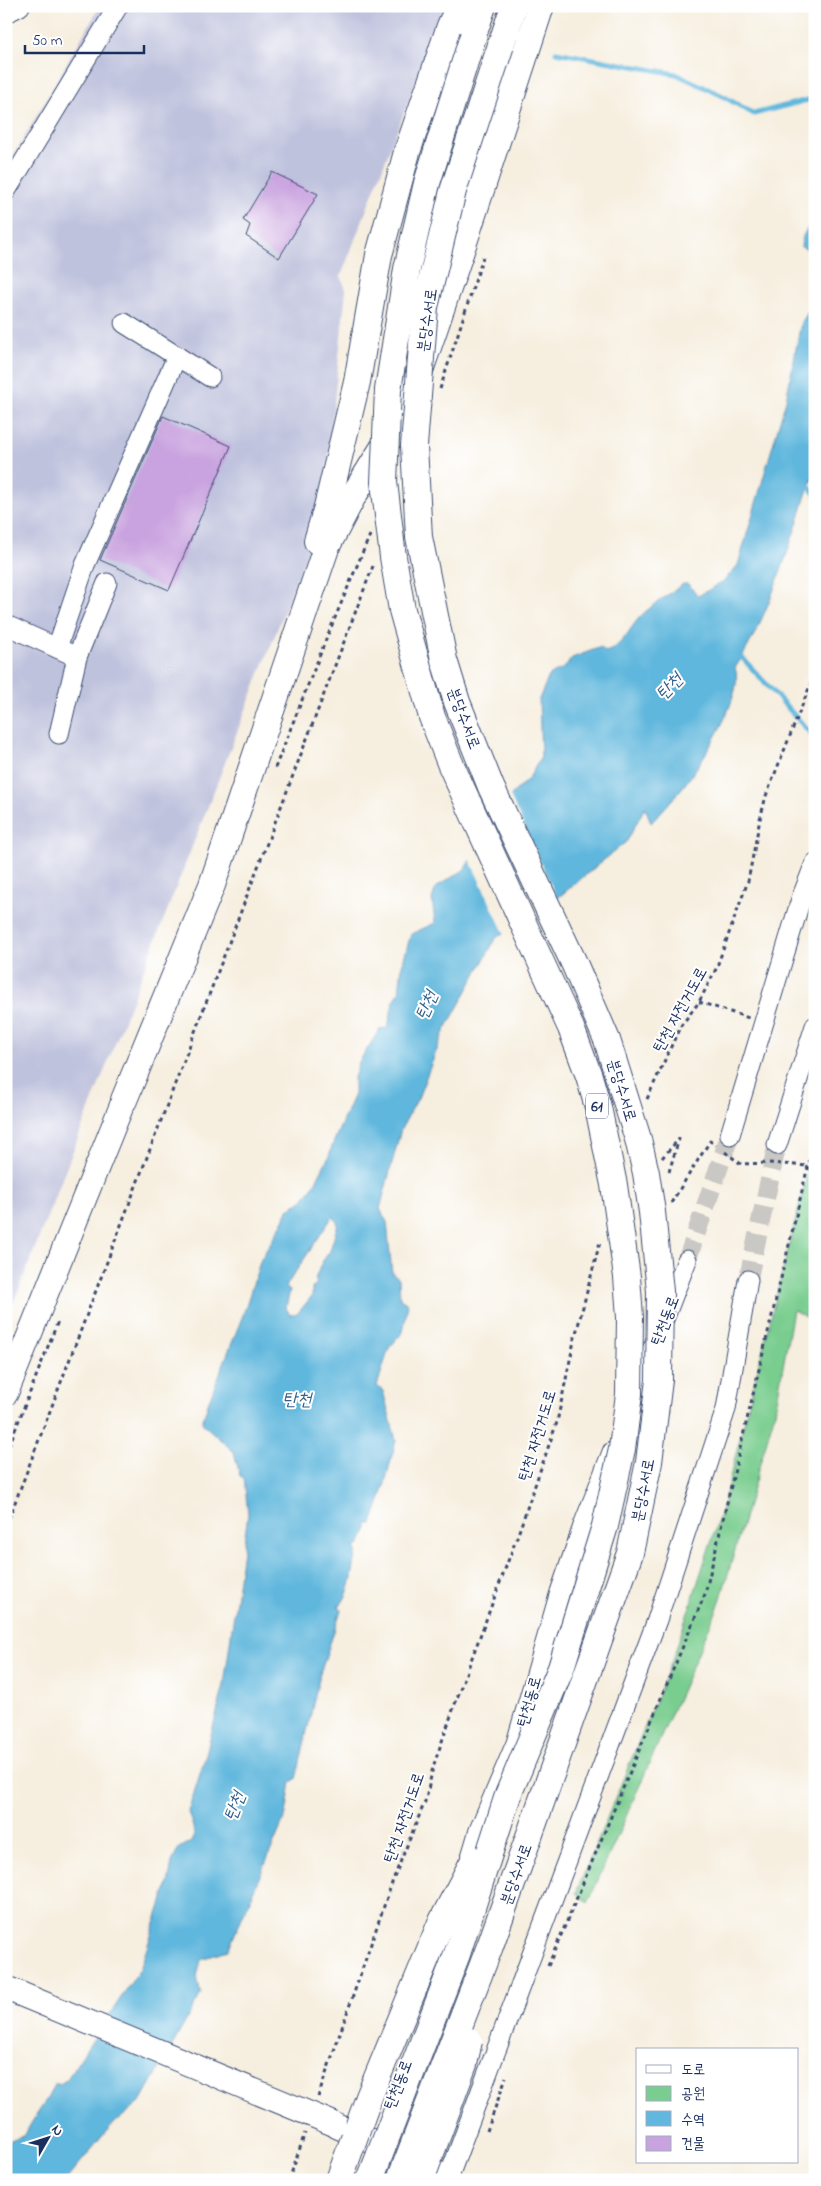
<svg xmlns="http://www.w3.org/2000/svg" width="821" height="2186" font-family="'Indie Flower','Poor Story',sans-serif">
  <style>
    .industrial { fill: #bfc2dd }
    .green { fill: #79cd8f; stroke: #4a7e76 }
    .water { fill: #61b7dd; stroke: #3e739e; fill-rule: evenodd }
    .pier { fill: #f6eede }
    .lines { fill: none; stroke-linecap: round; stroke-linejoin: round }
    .stream { stroke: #61b7dd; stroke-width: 5 }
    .building { fill: #c9a3df }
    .minor-tunnel { stroke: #cac8c4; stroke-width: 19; stroke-dasharray: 19 9; stroke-linecap: butt }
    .minor-casing { stroke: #3c4c71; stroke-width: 21 }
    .major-casing { stroke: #3c4c71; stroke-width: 26 }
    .highway-casing { stroke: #3c4c71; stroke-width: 28 }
    .path { stroke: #3c4c71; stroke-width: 3; stroke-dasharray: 4 4; stroke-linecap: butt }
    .minor { stroke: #fff; stroke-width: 19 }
    .major { stroke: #fff; stroke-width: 24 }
    .highway { stroke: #fff; stroke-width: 26 }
    .major-bridge-casing { stroke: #3c4c71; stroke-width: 26; stroke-linecap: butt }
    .highway-bridge-casing { stroke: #3c4c71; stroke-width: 28; stroke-linecap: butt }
    .major-bridge { stroke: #fff; stroke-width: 24 }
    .highway-bridge { stroke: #fff; stroke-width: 26 }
    .labels { text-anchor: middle; stroke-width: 4; stroke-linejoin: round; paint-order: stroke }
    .shield { fill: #fff; stroke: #5f6d8e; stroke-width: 1 }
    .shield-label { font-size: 15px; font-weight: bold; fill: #1b2f5e }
    .street-label { font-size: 16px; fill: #1b2f5e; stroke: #fff }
    .water-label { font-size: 18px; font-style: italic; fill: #345f8a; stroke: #fff }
  </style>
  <rect width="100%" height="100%" fill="#fff"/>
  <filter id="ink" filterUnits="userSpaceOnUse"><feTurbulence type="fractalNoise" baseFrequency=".02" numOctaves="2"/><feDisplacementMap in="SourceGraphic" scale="10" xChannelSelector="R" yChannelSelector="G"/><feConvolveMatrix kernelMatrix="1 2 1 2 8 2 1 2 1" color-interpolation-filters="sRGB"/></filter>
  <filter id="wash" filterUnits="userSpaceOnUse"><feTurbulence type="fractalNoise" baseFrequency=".0096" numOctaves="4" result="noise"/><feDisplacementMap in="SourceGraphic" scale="20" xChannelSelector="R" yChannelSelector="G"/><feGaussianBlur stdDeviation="1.12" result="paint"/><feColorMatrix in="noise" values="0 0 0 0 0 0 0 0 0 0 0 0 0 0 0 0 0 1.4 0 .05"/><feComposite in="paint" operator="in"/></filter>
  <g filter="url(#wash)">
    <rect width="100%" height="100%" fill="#f6eede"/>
    <path class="industrial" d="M100,6H445L341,276L346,290L322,515L6,1322V169Z"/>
    <path class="green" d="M815,1152V1321L793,1310L775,1412L719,1605L588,1903L576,1893L672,1661L723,1505L807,1175Z"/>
    <g class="water">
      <path d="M815,223V251L801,247C802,236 805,228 815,223Z"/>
      <path d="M815,281V474C806,490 803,507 797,524C780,574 764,624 735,668C746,694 699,767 682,788C672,800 661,812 651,823L645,807L627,841L560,896L496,938L443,1034L418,1098L401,1129L380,1209L387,1222L392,1273L399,1278L400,1299L408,1304L403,1332L389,1348L377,1386L383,1391L396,1440L382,1495L372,1524H366L368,1529L359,1546L355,1547L357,1551C353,1568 352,1595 338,1607L341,1610L320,1674L296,1779L291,1782L286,1815L228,1950L214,1954L201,1960L197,1977L201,1994L142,2100L110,2127L66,2180H6V2143L25,2135C33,2117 47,2103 54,2084H60L67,2079L140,1969L168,1884L172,1862L179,1848L191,1842L194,1835L193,1827L188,1812L205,1758L224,1685L248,1514L244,1478L240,1476L234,1452L202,1423L208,1403L243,1315L261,1259L284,1220L288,1209L302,1201L314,1185L329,1156L332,1146L354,1094V1078L359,1062L380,1029L388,1028L393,1002L399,993L402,965L411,934L435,923L432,899L436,887L464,870L511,795L529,778L541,757L539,699L549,676L565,667L572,658L601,647L605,652C624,647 630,625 644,613C656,602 670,594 683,584H688L698,596L724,581L738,565L786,400L801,323L809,311ZM333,1216L338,1224L330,1251L322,1262L315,1279L317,1283L312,1288V1296L298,1313L290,1315L286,1308L290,1290L286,1286Z"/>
    </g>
    <path class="pier" d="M509,794L558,900L505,935L469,858Z"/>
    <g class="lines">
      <g class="stream">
        <path d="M556,52L676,74L721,95L754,114L815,98"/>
        <path d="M804,481L815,494"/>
        <path d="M738,653L815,738"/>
      </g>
    </g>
    <g id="blocks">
      <g class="building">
        <path d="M272,172L318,194L279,258L246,236L250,225L243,220Z"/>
        <path d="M163,416L231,446L169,590L100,560Z"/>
      </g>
    </g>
  </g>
  <g filter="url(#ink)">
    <use href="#blocks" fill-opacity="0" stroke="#3c4c71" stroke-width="1"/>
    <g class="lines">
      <g class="minor-tunnel">
        <path d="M687,1260L730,1135"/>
        <path d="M748,1280L777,1145"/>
      </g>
      <g class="minor-casing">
        <g id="minor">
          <path d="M6,13L20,6"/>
          <path d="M6,191L118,6"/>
          <path d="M124,323L210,377"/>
          <path d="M6,625L77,657L59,734"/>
          <path d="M57,648L85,565L177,356"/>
          <path d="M77,657L107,583"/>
          <path d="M730,1135L801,899L815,863"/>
          <path d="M777,1145L815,1026"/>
          <path d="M633,1399L687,1260"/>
          <path d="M467,1870L479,1830L516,1743L560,1592L584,1523L612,1452"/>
          <path d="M432,1987L448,1932"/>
          <path d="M448,2179L657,1620L726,1409L748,1280"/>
        </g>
      </g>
      <g class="major-casing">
        <g id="major">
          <path d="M6,1393L124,1100"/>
          <path d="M337,2126L418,2162L449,2180"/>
        </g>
      </g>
      <g class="highway-casing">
        <g id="highway">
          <path d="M473,36L483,6"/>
          <path d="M501,45L514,6"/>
          <path d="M317,541L327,507L357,382L379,255L407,152L450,26L459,6"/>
          <path d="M124,1100L212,885L326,548L352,498L398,424L412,394L465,239L541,6"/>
        </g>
      </g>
      <g class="path">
        <path d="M440,389L483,257"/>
        <path d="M275,768L329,632L370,535"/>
        <path d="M699,1002L749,1018"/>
        <path d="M647,1099L680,1027L699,1002L716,969L748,881L760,819L766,796L815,673"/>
        <path d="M725,1152L741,1164L769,1163L808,1166L815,1176"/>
        <path d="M662,1158L679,1139L668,1175"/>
        <path d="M671,1203L710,1141L716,1145"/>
        <path d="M6,1453L58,1321"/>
        <path d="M6,1526L373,566"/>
        <path d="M548,1966L705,1594L808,1166L815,1144"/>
        <path d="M318,2097L393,1880L426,1799L433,1767L461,1687L517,1537L557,1422L574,1341L600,1242"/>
        <path d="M487,2131L506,2077"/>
        <path d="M289,2180L305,2133"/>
      </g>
      <use href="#minor" class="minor"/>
      <use href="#major" class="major"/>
      <use href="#highway" class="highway"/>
      <g class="major-bridge-casing">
        <path id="major-bridge" d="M6,1988L334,2124"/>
      </g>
      <g class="highway-bridge-casing">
        <g id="highway-bridge">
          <path d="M339,2180L369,2097L440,1925L474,1860"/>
          <path d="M370,2180L457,1954L508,1795L561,1668L605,1526L622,1449L629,1394L630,1317L627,1277L614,1185L598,1107L589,1076L571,1028L450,763L432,717L402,610L393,557L384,482L388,390L407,269L427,183L473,36"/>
          <path d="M400,2180L490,1946L630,1553L649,1462L659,1380L660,1291L652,1212L646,1173L638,1139L607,1040L574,963L491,787L457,702L444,660L419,537L414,446L425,307L453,191L501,45"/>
          <path d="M421,2180L464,2064L469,2041"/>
        </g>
      </g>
      <use href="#major-bridge" class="major-bridge"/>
      <use href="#highway-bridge" class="highway-bridge"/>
    </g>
  </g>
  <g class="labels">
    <rect class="shield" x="586" y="1093.5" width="22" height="25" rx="4"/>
    <g class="shield-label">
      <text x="597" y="1111">61</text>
    </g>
    <g class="street-label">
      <text transform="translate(426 320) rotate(-82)" y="6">분당수서로</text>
      <text transform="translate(465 718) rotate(69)" y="6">분당수서로</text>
      <text transform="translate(679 1009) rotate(-61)" y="6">탄천 자전거도로</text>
      <text transform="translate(623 1090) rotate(73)" y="6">분당수서로</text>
      <text transform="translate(664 1320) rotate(-69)" y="6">탄천동로</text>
      <text transform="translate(536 1435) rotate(-73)" y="6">탄천 자전거도로</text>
      <text transform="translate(642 1490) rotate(-79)" y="6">분당수서로</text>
      <text transform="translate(528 1701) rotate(-74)" y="6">탄천동로</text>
      <text transform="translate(403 1817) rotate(-71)" y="6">탄천 자전거도로</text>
      <text transform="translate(515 1874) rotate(-70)" y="6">분당수서로</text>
      <text transform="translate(397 2084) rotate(-69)" y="6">탄천동로</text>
    </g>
    <g class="water-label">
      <text transform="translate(669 686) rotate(-46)" y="6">탄천</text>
      <text transform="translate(426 1005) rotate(-66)" y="6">탄천</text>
      <text x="297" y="1405">탄천</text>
      <text transform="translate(234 1806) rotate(-68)" y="6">탄천</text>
    </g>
  </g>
  <rect width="821" height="2186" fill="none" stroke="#fff" stroke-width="25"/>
  <rect x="636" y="2048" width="162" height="115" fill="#ffffff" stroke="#a4acbf"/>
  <rect x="646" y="2065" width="25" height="8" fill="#ffffff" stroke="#a4acbf"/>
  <text x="681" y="2074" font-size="15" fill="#1b2f5e">도로</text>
  <rect x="646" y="2086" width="25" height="15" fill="#79cd8f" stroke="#a4acbf"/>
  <text x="681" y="2098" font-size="15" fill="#1b2f5e">공원</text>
  <rect x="646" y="2111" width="25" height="15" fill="#61b7dd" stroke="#a4acbf"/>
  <text x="681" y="2124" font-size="15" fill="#1b2f5e">수역</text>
  <rect x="646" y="2136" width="25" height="15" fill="#c9a3df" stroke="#a4acbf"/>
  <text x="681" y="2148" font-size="15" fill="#1b2f5e">건물</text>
  <g transform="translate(48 2138) rotate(51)" stroke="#ffffff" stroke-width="4" paint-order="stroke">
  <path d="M0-4L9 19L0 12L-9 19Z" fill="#1b2f5e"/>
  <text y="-8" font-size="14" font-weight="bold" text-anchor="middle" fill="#1b2f5e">N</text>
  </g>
  <path d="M25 45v8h119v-8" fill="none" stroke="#1b2f5e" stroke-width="2.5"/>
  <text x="32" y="45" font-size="15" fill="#1b2f5e" stroke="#ffffff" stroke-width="4" paint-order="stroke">50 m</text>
</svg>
